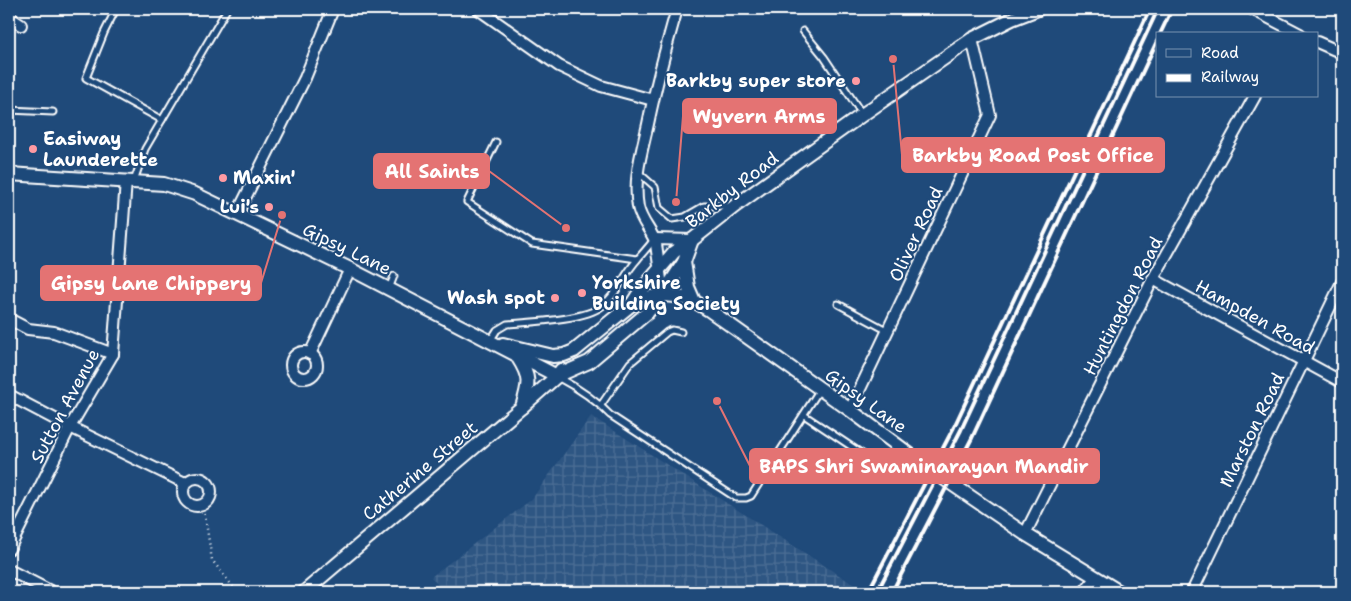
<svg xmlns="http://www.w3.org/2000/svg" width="1351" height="601" font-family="'Shantell Sans',sans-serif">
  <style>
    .industrial { fill: url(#industrial-grid) }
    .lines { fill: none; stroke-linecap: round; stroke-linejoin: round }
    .service-casing { stroke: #fff; stroke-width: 9 }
    .minor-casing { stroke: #fff; stroke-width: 14 }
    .tertiary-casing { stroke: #fff; stroke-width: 16 }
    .path { stroke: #fff; stroke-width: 2.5; stroke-dasharray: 1 4; stroke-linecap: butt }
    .service { stroke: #1f4a7a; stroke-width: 5 }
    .minor { stroke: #1f4a7a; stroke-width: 10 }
    .tertiary { stroke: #1f4a7a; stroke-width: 12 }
    .rail { stroke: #fff; stroke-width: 4 }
    .poi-dot { fill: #ff9aa2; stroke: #1f4a7a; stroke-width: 2 }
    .labels { text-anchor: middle; stroke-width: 4; stroke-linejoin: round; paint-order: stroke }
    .poi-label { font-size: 18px; font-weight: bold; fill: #fff; stroke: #1f4a7a; text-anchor: end }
    .street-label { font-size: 18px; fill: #fff; stroke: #1f4a7a }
    .leader { fill: none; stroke: #e47373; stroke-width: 2 }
    .callout-dot { fill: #e47373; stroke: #1f4a7a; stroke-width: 2 }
    .callout { fill: #e47373; stroke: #e47373; stroke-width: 2 }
    .callout-label { font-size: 19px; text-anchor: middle; font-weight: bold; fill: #fff }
  </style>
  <defs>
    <pattern id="industrial-grid" width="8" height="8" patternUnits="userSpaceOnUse" patternTransform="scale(1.25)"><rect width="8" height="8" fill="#2e5683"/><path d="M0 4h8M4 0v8" fill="none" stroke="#4d6f96"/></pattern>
  </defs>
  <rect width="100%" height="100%" fill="#1f4a7a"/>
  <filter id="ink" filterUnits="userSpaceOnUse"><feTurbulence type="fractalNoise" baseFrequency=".02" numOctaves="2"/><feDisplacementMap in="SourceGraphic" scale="10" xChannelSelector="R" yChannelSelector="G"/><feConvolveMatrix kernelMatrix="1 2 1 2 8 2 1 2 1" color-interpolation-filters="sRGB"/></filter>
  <g filter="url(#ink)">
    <path class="industrial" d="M591,416L856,586L853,592H444L431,577L532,499Z"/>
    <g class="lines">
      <g class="service-casing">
        <g id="service">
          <path d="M116,9L104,33L86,78L162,120"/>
          <path d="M803,31L824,57L862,114"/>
          <path d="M9,110L53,112"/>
          <path d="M496,142L467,202L532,244L637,259"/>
          <path d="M638,172L655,187L659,208L672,219L685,217L704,206H732"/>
          <path d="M134,181L145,149L227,9"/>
          <path d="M389,289L394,276"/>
          <path d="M838,304L888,331"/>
          <path d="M490,341L497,330L507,324C530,322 585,320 602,306C617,295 624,274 637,260C643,252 649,247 654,239"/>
          <path d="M559,378C578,388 595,399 610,415L736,498H746L751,496L820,389"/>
          <path d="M601,405L630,363L667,332L672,330L681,332"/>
          <path d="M804,415L864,455"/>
        </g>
      </g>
      <g class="minor-casing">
        <g id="minor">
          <path d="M478,9L559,66L601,86L653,100"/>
          <path d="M1252,9L1300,34"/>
          <path d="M9,17L21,25"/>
          <path d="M1317,42L1342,53"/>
          <path d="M237,214L305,78L333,9"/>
          <path d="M655,239L692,240"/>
          <path d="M1153,279L1342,382"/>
          <path d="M663,294L656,244C653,232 641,222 638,207C633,179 642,151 648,124C656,85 666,47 677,9"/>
          <path d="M9,319L28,329L54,332L113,354"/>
          <circle cx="304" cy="365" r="13"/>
          <path d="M310,354L350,269"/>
          <path d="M9,395L70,427L185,483"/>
          <path d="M850,410L990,115L972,39"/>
          <circle cx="197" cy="492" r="14"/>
          <path d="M1025,534L1153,279L1255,96"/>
          <path d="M9,549L70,427L113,354L126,181"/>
          <path d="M9,570L52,592"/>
          <path d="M1084,592L1096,577"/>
          <path d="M1192,592L1342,282"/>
        </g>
      </g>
      <g class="tertiary-casing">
        <g id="tertiary">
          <path d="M9,174L164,184L195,194L350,269L557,376L589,362L647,313L663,294L684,262L692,240"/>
          <path d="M684,262L688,287L694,301"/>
          <path d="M632,304L639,293L674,252L692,240L735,206L862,115L972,39L1012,19L1038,9"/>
          <path d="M503,344L553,356L564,355L574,351L632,304C658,290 685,294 709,310L850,410L924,465L1025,534L1120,592"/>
          <path d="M518,358C531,378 529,384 522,407"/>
          <path d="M304,592L522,407L557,376L561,370"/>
        </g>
      </g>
      <path class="path" d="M203,504L212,560L237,592"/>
      <use href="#service" class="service"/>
      <use href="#minor" class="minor"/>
      <use href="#tertiary" class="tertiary"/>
      <g class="rail">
        <path d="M1160,34L1172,9"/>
        <path d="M868,592L954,427L1150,9"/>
        <path d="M877,592L961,430L1158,9"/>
        <path d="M892,592L972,438L1157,41"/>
      </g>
    </g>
  </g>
  <g class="poi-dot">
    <circle cx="856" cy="81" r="5"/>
    <circle cx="33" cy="149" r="5"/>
    <circle cx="223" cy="178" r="5"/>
    <circle cx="269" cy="207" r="5"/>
    <circle cx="582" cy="293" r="5"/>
    <circle cx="555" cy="298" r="5"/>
  </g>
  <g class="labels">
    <g class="poi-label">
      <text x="846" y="87">Barkby super store</text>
      <text x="43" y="145" text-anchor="start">Easiway<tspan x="43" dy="21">Launderette</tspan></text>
      <text x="233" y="184" text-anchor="start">Maxin'</text>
      <text x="259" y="213">Lui's</text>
      <text x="592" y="289" text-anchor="start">Yorkshire<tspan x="592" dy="21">Building Society</tspan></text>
      <text x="545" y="304">Wash spot</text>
    </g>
    <g class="street-label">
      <text transform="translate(732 190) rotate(-38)" y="6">Barkby Road</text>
      <text transform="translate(916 234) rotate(-65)" y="6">Oliver Road</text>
      <text transform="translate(347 249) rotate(26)" y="6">Gipsy Lane</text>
      <text transform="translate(1123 306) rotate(-63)" y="6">Huntingdon Road</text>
      <text transform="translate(1255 317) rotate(29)" y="6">Hampden Road</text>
      <text transform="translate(866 401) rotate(36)" y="6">Gipsy Lane</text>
      <text transform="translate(65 406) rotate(-62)" y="6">Sutton Avenue</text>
      <text transform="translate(1252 430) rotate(-64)" y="6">Marston Road</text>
      <text transform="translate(420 471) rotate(-40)" y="6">Catherine Street</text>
    </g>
  </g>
  <path class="leader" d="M676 202L683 116M893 59L902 155M566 228L489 171M282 215L261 283M717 401L750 466"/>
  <g class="callout-dot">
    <circle cx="676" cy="202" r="5"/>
    <circle cx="893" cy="59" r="5"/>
    <circle cx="566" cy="228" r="5"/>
    <circle cx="282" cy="215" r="5"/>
    <circle cx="717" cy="401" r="5"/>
  </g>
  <g class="callout">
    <rect x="683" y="99" width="153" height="34" rx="5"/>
    <rect x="902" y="138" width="262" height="34" rx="5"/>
    <rect x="374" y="154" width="115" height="34" rx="5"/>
    <rect x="41" y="266" width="220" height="34" rx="5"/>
    <rect x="750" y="449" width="349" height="34" rx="5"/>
  </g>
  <g class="callout-label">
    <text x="759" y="123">Wyvern Arms</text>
    <text x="1033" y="162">Barkby Road Post Office</text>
    <text x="432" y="178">All Saints</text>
    <text x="151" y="290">Gipsy Lane Chippery</text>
    <text x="924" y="473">BAPS Shri Swaminarayan Mandir</text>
  </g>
  <rect width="1351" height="601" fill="none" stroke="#1f4a7a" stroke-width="30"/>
  <rect x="15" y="15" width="1321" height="571" fill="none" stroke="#fff" stroke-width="2" filter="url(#ink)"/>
  <rect x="1156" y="32" width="162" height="65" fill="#1f4a7a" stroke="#7992af"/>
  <rect x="1166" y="49" width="25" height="8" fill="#1f4a7a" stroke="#7992af"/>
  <text x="1201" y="58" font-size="15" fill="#ffffff">Road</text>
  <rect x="1166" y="74" width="25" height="8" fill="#ffffff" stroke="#7992af"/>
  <text x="1201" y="82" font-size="15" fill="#ffffff">Railway</text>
</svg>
